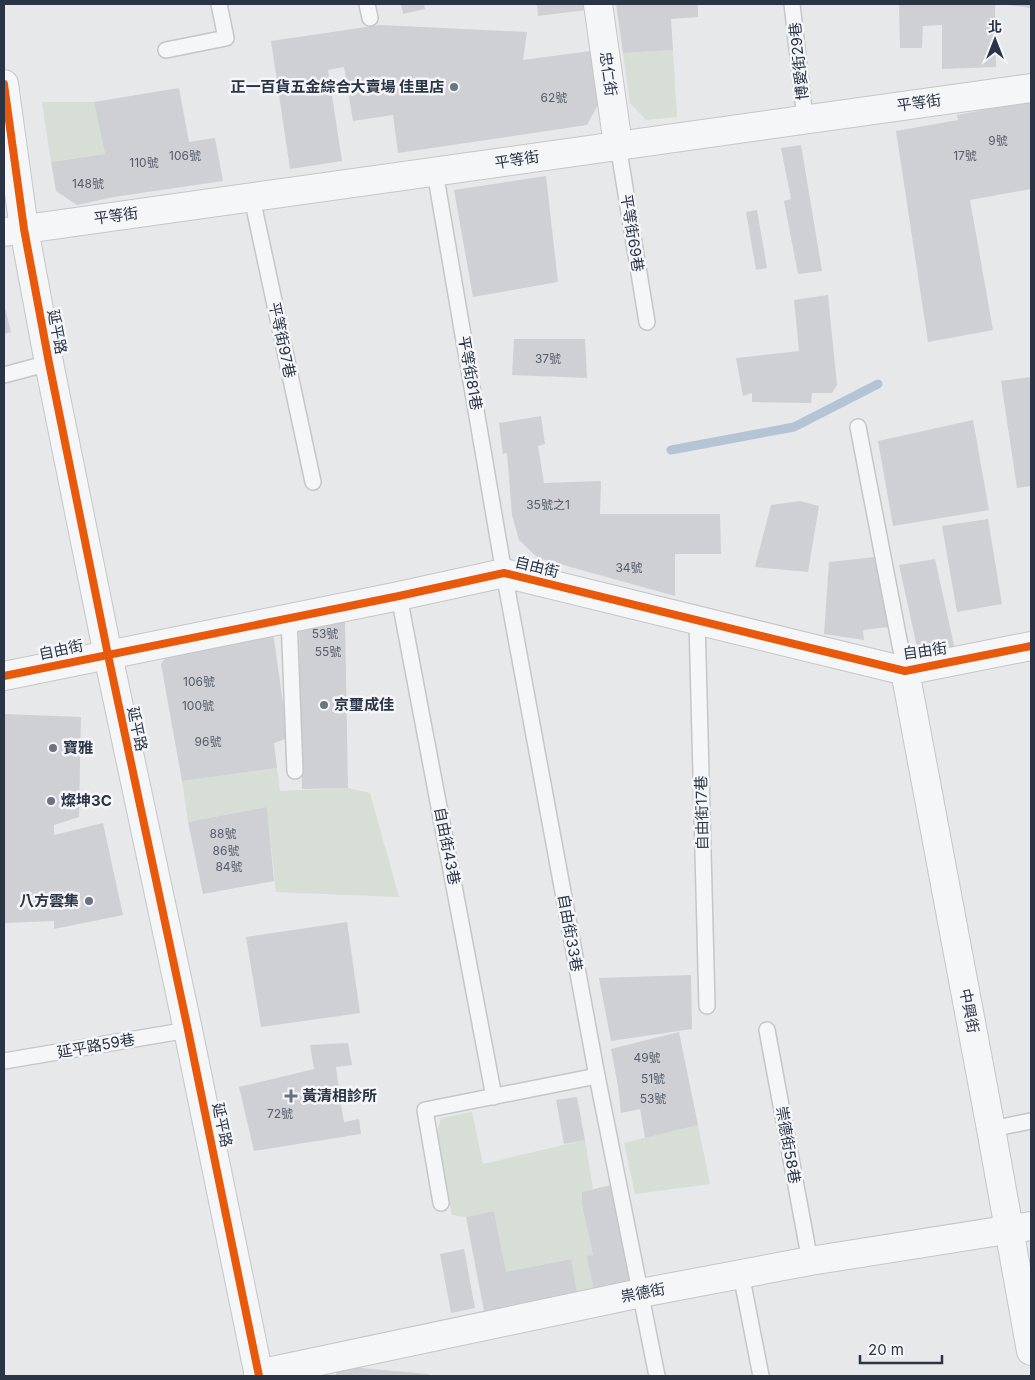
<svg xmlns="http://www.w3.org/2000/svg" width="1035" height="1380" font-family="Inter,'Noto Sans TC',sans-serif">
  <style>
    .green { fill: #d6ded6 }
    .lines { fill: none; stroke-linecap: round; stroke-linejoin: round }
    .stream { stroke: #b4c4d5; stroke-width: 9 }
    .building { fill: #ced0d3 }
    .lane-casing { stroke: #c4c6c8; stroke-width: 18 }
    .street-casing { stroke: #c4c6c8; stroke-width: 30 }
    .lane { stroke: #f5f6f7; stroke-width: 15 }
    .street { stroke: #f5f6f7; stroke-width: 28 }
    .cycleway-casing { stroke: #f4f6f9; stroke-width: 11 }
    .cycleway { stroke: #e8590c; stroke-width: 8 }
    .poi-dot { fill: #6c737f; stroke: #f4f6f9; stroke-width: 2 }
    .labels { text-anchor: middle; stroke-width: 5; stroke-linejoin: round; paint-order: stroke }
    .number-label { font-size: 12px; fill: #545c69 }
    .street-label { font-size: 15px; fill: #2b3445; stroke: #f4f6f9 }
    .poi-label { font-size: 15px; font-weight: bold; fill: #2b3445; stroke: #f4f6f9; text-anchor: start }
  </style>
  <rect width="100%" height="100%" fill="#e6e8ea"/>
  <g class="green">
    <path d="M673,50L677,117L646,120L630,103L623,53Z"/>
    <path d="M42,102H94L105,154L51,162Z"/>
    <path d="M277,768L280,791L348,788L370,793L399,897L276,892L267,807L188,822L182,781Z"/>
    <path d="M472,1112L483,1164L585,1140L593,1189L583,1192L582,1205L593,1255L588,1256L594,1291L577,1293L570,1259L506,1272L494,1211L466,1217L452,1215L435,1140L441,1118Z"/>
    <path d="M698,1125L710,1184L635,1194L624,1143Z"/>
  </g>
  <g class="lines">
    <path class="stream" d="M671,450L794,427L878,384"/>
  </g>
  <g class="building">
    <path d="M401,4H424L425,9L403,14Z"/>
    <path d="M537,4H587V10L538,16Z"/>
    <path d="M616,4H698V17L671,19L673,50L623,53Z"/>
    <path d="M899,4H995L996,67L942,69V25L923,26L922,48H900Z"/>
    <path d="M1008,4H1031V8L1008,5Z"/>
    <path d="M380,25L527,32L523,60L590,51L598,105L587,125L398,153L393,115L353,121L344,67L328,70L342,161L290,169L271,41Z"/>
    <path d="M179,88L189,142L215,138L223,181L114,197L77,205L56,191L51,162L105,154L94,102Z"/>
    <path d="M1031,101V189L970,200L993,330L928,342L896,131L958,120L957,115Z"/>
    <path d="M801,145L822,271L798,274L784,201L791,199L781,148Z"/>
    <path d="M546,176L558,282L473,297L454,190Z"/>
    <path d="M757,210L767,268L756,270L746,212Z"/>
    <path d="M828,295L837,385L832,393H812L811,403L752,402V393L743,396L736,358L799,351L794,300Z"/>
    <path d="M4,304L11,332L4,334Z"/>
    <path d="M514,339H585L587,378L512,375Z"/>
    <path d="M1031,377V486L1017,488L1001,381Z"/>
    <path d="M541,416L545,444L538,446L544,483L601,481L600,514H720L721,554H675V596L538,558L519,540L512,515L507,453L503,454L499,423Z"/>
    <path d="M973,420L989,510L893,526L878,441Z"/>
    <path d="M800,501L819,506L808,572L755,567L771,505Z"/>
    <path d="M988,519L1002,604L957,612L942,526Z"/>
    <path d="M875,557L889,627L863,630L864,640L824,634L829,562Z"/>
    <path d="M935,559L955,650L919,656L899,565Z"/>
    <path d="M345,620L348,788L302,789L299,621Z"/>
    <path d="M273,632L288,738L274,743L277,768L182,781L161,664L171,651Z"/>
    <path d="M4,714L81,717L79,817L54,825V835L103,823L123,915L54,929V921L4,923Z"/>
    <path d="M267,807L274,881L203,894L188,822Z"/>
    <path d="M347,922L360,1013L261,1027L246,937Z"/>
    <path d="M691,975L692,1029L611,1041L599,978Z"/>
    <path d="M679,1032L698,1125L645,1138L640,1109L621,1113L618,1086L611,1049Z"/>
    <path d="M348,1043L352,1065L336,1067L341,1105L344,1122L359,1119L361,1134L254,1151L239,1087L314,1069L310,1045Z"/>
    <path d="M577,1097L585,1140L564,1144L556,1100Z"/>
    <path d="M611,1185L623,1250L629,1248L635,1283L594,1291L587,1256L593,1255L582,1205V1192Z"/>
    <path d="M494,1211L506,1272L571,1259L577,1293L484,1311L466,1217Z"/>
    <path d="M464,1249L475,1308L451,1313L440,1254Z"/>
    <path d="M337,1366L429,1374V1376H336Z"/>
  </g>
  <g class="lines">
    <g class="lane-casing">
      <g id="lane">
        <path d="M367,4L370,18"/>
        <path d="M792,4L805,119"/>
        <path d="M166,50L226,38L219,4"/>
        <path d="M618,145L647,322"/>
        <path d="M435,172L504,573L597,1076L657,1376"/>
        <path d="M252,198L313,482"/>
        <path d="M4,375L49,363"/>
        <path d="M858,427L905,671"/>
        <path d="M399,596L494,1097"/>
        <path d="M289,618L295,771"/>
        <path d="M697,620L707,1006"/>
        <path d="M767,1030L810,1261"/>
        <path d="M4,1061L188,1030"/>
        <path d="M991,1129L1031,1121"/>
        <path d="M441,1203L425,1110L597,1076"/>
        <path d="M741,1274L761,1376"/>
      </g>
    </g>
    <g class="street-casing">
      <g id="street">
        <path d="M598,4L618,145"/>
        <path d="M4,84L24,229L49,363L108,655L188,1030L259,1376"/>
        <path d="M4,232L1031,88"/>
        <path d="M905,671L991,1129L1031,1351"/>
        <path d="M4,676L399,596L504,573L905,671L1031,646"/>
        <path d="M258,1374L641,1293L810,1261L1031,1226"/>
      </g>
    </g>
    <use href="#lane" class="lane"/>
    <use href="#street" class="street"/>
    <g class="cycleway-casing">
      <g id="cycleway">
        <path d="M4,84L24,229L49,363L108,655L188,1030L259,1376"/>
        <path d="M4,676L399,596L504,573L905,671L1031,646"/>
      </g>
    </g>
    <use href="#cycleway" class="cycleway"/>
  </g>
  <g class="poi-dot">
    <circle cx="454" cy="87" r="5"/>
    <circle cx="324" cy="705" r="5"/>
    <circle cx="53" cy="748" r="5"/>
    <circle cx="51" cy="801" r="5"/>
    <circle cx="89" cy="901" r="5"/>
    <path d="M288.5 1088.5h5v5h5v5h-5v5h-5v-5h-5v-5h5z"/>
  </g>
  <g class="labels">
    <g class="number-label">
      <text x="554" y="102">62號</text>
      <text x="998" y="145">9號</text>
      <text x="185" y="160">106號</text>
      <text x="965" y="160">17號</text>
      <text x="144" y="167">110號</text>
      <text x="88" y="188">148號</text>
      <text x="548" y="363">37號</text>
      <text x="548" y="509">35號之1</text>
      <text x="629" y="572">34號</text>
      <text x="325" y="638">53號</text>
      <text x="328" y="656">55號</text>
      <text x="199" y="686">106號</text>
      <text x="198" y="710">100號</text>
      <text x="208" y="746">96號</text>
      <text x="223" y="838">88號</text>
      <text x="226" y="855">86號</text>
      <text x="229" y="871">84號</text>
      <text x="647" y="1062">49號</text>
      <text x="653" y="1083">51號</text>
      <text x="653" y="1103">53號</text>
      <text x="280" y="1118">72號</text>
    </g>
    <g class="street-label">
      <text transform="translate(799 61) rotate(-96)" y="5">博愛街29巷</text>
      <text transform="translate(608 74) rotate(82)" y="5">忠仁街</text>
      <text transform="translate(919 103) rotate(-8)" y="5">平等街</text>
      <text transform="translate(517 160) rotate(-9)" y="5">平等街</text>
      <text transform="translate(116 216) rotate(-8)" y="5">平等街</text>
      <text transform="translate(632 233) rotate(81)" y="5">平等街69巷</text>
      <text transform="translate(57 332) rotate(79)" y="5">延平路</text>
      <text transform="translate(282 340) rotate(78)" y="5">平等街97巷</text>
      <text transform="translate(470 373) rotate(80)" y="5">平等街81巷</text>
      <text transform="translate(537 567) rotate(14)" y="5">自由街</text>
      <text transform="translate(61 650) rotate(-12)" y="5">自由街</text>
      <text transform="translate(925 651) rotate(-8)" y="5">自由街</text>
      <text transform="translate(137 729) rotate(78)" y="5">延平路</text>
      <text transform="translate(702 813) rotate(-91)" y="5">自由街17巷</text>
      <text transform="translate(447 846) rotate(79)" y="5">自由街43巷</text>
      <text transform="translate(570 933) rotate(80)" y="5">自由街33巷</text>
      <text transform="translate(969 1011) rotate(79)" y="5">中興街</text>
      <text transform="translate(96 1046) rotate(-10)" y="5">延平路59巷</text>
      <text transform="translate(222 1125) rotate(78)" y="5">延平路</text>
      <text transform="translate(788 1145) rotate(80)" y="5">崇德街58巷</text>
      <text transform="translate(643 1293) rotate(-11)" y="5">祟德街</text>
    </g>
    <g class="poi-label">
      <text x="444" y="92" text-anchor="end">正一百貨五金綜合大賣場 佳里店</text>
      <text x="334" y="710">京璽成佳</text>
      <text x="63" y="753">寶雅</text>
      <text x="61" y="806">燦坤3C</text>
      <text x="79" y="906" text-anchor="end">八方雲集</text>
      <text x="302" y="1101">黃清相診所</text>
    </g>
  </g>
  <rect width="1035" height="1380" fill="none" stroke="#2b3445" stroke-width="10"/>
  <g transform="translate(995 40)" stroke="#f4f6f9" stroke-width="4" paint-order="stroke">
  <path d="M0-4L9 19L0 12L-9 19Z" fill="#2b3445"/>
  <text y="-8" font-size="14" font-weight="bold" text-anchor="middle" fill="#2b3445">北</text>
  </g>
  <path d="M860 1355v8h82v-8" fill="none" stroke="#2b3445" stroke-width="2.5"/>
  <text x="868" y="1355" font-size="15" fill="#2b3445" stroke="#f4f6f9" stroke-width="4" paint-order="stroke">20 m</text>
</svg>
